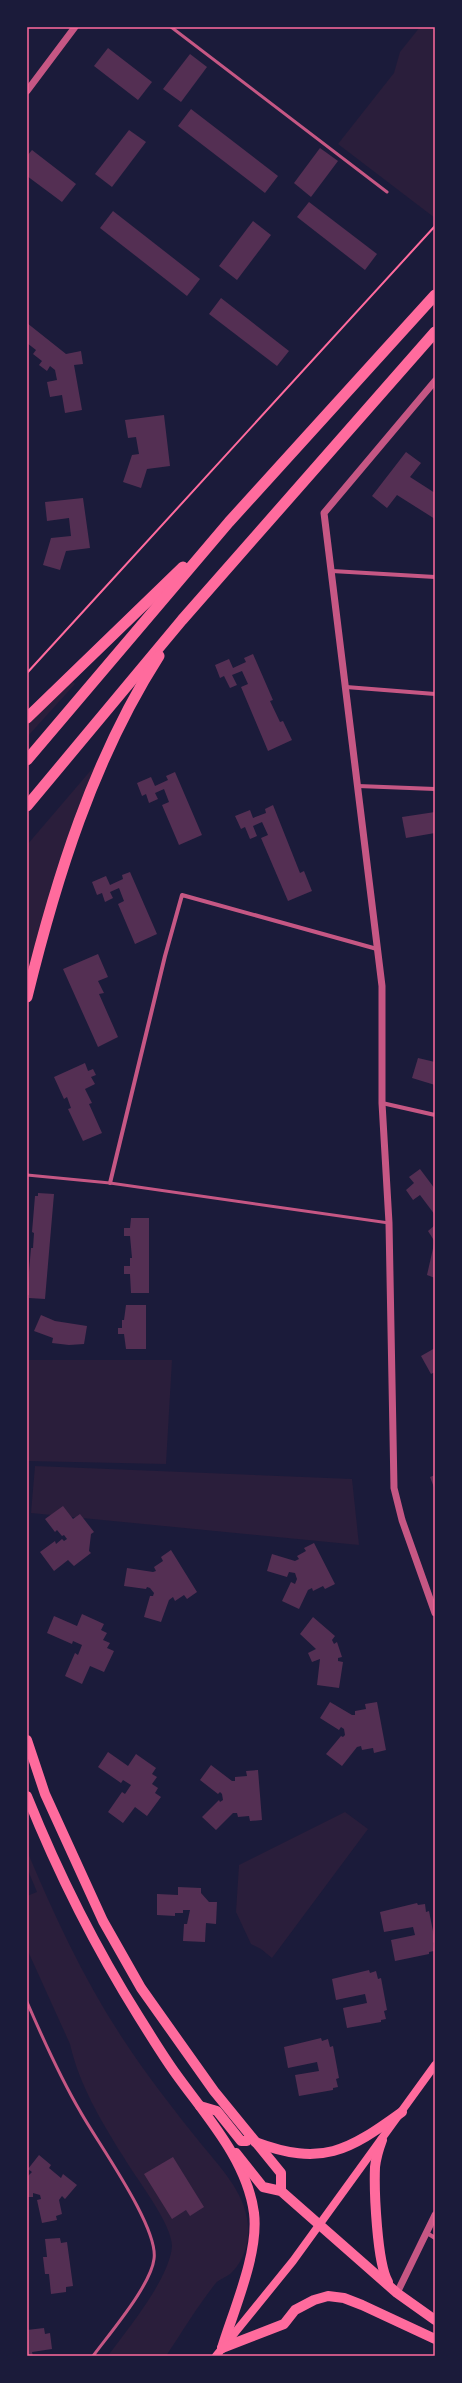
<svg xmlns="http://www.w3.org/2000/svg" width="462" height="2383" font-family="Manrope,sans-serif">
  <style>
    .green { fill: #2a1e3b }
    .building { fill: #542f53 }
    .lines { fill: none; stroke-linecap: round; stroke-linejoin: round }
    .path { stroke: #ff6b9d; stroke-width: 2 }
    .service { stroke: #c65784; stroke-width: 3 }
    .minor { stroke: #c65784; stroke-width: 4 }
    .tertiary { stroke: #c65784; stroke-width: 7 }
    .secondary { stroke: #ff6b9d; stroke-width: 8 }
    .primary { stroke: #ff6b9d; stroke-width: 10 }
    .trunk { stroke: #ff6b9d; stroke-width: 11 }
    .neatline { fill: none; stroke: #ff6b9d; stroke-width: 1.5 }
  </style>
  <rect width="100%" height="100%" fill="#1b1b3a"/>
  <g class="green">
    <path d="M420,27H435V218L338,144L394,73L400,52Z"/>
    <path d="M72,681L75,684L27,737V724Z"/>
    <path d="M104,755L37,940L27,974V845Z"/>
    <path d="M27,1360H172L166,1464L27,1461Z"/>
    <path d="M35,1466L352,1479L359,1545L31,1513Z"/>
    <path d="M345,1812L368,1829L272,1958L261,1949L251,1944L236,1912L239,1865Z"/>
    <path d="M27,1851C54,1915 84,1980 123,2039C147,2076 174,2110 202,2145C224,2172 251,2199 248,2237C247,2249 240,2266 230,2274C225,2278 219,2279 215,2284C197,2307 182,2332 166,2356H108C127,2330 170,2278 172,2246C172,2223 135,2177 123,2156C101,2121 79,2084 70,2044L27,1949V1896L37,1892L27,1868Z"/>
  </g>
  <g class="building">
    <path d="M108,48L152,82L138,100L94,66Z"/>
    <path d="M190,54L207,67L181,102L163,89Z"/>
    <path d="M191,109L278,176L265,193L178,126Z"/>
    <path d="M129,130L146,142L112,187L95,174Z"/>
    <path d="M320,148L338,161L311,197L294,183Z"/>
    <path d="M32,150L76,184L62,202L27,176V156Z"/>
    <path d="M309,202L377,254L365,270L297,217Z"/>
    <path d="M113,211L200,279L187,296L100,228Z"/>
    <path d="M253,221L271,235L237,280L219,266Z"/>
    <path d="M221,298L289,351L277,366L209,314Z"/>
    <path d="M27,323L66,354L81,351L83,364L74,365L82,410L65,413L62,395L50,397L47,382L57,380L55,370L50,366L47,371L39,365L42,361L33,354L36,350L27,343Z"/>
    <path d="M164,415L170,466L147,469L141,488L123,482L132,455L139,454L136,437L128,438L125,420Z"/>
    <path d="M406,452L421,463L410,477L435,493V519L397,495L387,508L372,496Z"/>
    <path d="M83,498L90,548L66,551L60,570L43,565L51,538L71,536L69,518L47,521L45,502Z"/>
    <path d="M253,654L273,700L270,701L280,722L283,721L292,740L268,751L241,687L248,684L242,671L232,675L237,685L230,688L224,676L220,678L215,665L229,659L233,668L246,662L244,658Z"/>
    <path d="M175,772L202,835L179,845L162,805L169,802L164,789L155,793L158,799L149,803L146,794L142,796L137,783L151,777L155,786L168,780L166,776Z"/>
    <path d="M273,805L300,873L304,871L312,891L288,901L261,838L268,835L262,822L253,826L257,836L250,839L245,827L241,829L235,816L250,810L253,818L266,813L265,809Z"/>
    <path d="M435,812V833L406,838L402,817Z"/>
    <path d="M130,872L157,934L135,944L118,904L124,901L119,888L110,892L113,898L105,902L102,893L97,895L92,882L106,876L110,885L123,879L122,875Z"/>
    <path d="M98,954L108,977L98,981L104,993L99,994L118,1037L98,1047L63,969Z"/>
    <path d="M418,1058L435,1062V1085L412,1078Z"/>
    <path d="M85,1063L88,1071L93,1069L96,1075L91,1077L95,1084L85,1089L92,1103L89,1104L102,1133L83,1141L68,1109L71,1108L67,1097L64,1099L54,1077Z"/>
    <path d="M420,1169L435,1189V1215L420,1195L413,1200L406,1190L414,1183L409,1177Z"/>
    <path d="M38,1193L54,1194L45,1299L29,1298V1295H27L31,1248H33L34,1233L32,1232L35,1196H38Z"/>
    <path d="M131,1218H149V1293H131L130,1274H124V1266H130V1258H132L130,1236H124V1228H130Z"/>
    <path d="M435,1225V1242L428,1231Z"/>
    <path d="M434,1244H435V1278L427,1275Z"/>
    <path d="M126,1305H146V1349H126L124,1334H118V1328H122V1320H124Z"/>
    <path d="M41,1315L55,1321L87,1326L84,1344L69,1345L52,1343L53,1338L34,1331Z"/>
    <path d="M435,1348V1372L431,1374L421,1356Z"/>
    <path d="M435,1475V1490L430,1477Z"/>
    <path d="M63,1506L73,1519L80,1514L94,1532L91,1534L89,1551L91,1553L74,1566L68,1560L54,1571L40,1552L55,1541L56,1544L62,1539L64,1541L67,1539L64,1535L62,1536L57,1530L55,1532L45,1519Z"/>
    <path d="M314,1543L335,1584L325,1589L323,1586L313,1591L312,1588L308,1590L299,1609L282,1601L291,1582L295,1584L297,1579L295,1573L289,1572L287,1577L267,1571L272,1554L295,1561L299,1559L297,1556L306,1551L304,1548Z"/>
    <path d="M171,1550L197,1592L187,1599L184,1595L175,1601L173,1597L169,1600L161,1622L144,1617L150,1596H153L154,1593L150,1588L147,1587L146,1589L124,1586L127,1568L153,1572L156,1571L154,1567L163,1561L161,1557Z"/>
    <path d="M82,1614L104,1624L101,1630L107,1633L103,1640L110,1643L107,1648L114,1651L104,1672L90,1666L82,1684L65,1676L75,1653L78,1655L82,1645L73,1641L72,1644L47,1633L54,1616L77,1626Z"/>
    <path d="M313,1617L335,1636L332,1640L334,1644L337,1642L342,1657L338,1658V1661L343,1662L339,1688L317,1685L320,1659L312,1662L308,1653L316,1649L300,1634Z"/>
    <path d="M330,1702L352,1715H355V1711L366,1709L365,1704L377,1702L386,1750L374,1753L373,1748L362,1750L361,1746L357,1747L342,1766L326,1754L341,1736L343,1737L345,1735L344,1729L341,1727L339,1730L320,1718Z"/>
    <path d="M108,1752L128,1766L136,1754L156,1768L152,1774L157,1777L152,1784L158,1788L155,1793L161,1797L147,1816L135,1807L123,1823L108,1812L122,1792L125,1794L131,1785L123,1780L121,1783L98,1767Z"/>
    <path d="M211,1765L232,1781H235V1777L247,1776L246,1771L258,1770L262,1820L250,1821L249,1816L238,1817L237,1813H233L216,1830L202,1817L219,1800L220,1802L223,1800L222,1794L220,1792L218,1794L200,1780Z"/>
    <path d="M178,1887L201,1888V1893L209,1902H217L216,1924L206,1923L205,1942L183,1941L184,1924H187L190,1910H183V1913H175V1916L157,1915V1894L178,1895Z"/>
    <path d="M417,1903L418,1905L425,1904L426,1912L429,1911L435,1941L433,1943L434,1951L429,1952V1954L395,1961L391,1940L415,1935L413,1927L384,1932L380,1912Z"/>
    <path d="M369,1970L370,1973L376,1971L378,1979L381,1978L387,2010L384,2011L386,2019L381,2020V2022L347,2028L343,2008L367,2003L365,1994L336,2000L332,1979Z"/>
    <path d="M321,2038L322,2041L328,2039L330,2047L333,2046L339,2078L336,2079L338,2087L333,2088V2090L299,2096L295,2075L319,2071L317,2062L288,2068L284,2047Z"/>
    <path d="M39,2155L51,2165L49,2168L61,2178L63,2174L77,2185L65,2199L62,2196L59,2200L62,2214L56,2216L57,2220L42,2223L37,2200L41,2199L40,2195L33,2193V2197H27V2177L32,2172L28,2169Z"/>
    <path d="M173,2157L204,2207L190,2216L186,2210L172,2219L144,2174Z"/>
    <path d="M60,2238L61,2243L67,2242L73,2286L66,2287V2292L51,2294L49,2274H45L43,2257H47L45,2239Z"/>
    <path d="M44,2328L45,2334L50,2333L52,2349L32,2352L33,2356H27V2330Z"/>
  </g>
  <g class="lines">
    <path class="path" d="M27,673L435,226"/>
    <g class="service">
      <path d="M171,27L387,192"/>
      <path d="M27,1175L110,1183L389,1223"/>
      <path d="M27,2002C43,2039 60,2077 80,2111C97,2142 159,2227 154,2259C151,2285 110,2333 93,2356"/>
    </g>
    <g class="minor">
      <path d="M332,571L435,577"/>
      <path d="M346,687L435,694"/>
      <path d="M358,786L435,789"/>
      <path d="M382,1103L435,1115"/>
      <path d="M110,1183L165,956L182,895L377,949"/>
      <path d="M427,2233L435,2238"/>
    </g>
    <g class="tertiary">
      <path d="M27,91L75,27"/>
      <path d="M435,381L324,513L382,986V1103L389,1223L394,1488L402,1520L435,1613"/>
      <path d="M397,2293L435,2215"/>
    </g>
    <path class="secondary" d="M216,2356L293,2261L435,2065"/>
    <g class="primary">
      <path d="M27,1740L45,1794L103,1921L141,1988L214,2091L281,2173V2191"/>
      <path d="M27,1796C58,1873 95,1947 139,2017C151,2036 163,2056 176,2074C206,2116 247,2160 254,2213C259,2253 234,2309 222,2348"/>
      <path d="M200,2106L217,2111L241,2141H247L250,2136"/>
      <path d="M382,2140C379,2148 376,2158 375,2167C374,2191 377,2263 388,2282"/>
      <path d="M255,2142C322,2167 348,2151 402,2112"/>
      <path d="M236,2153L263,2187L281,2191L397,2293L435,2320"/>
      <path d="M222,2348L284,2324L295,2310L314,2300L328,2296L344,2298L362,2305L435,2339"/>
    </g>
    <g class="trunk">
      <path d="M27,718L183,567"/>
      <path d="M27,760L229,522L435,295"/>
      <path d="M27,806L182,620L435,332"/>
      <path d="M27,997C56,879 93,759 159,656"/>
    </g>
  </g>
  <rect width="462" height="2383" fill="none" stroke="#1b1b3a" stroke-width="56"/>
  <rect x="28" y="28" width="406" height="2327" class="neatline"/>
</svg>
